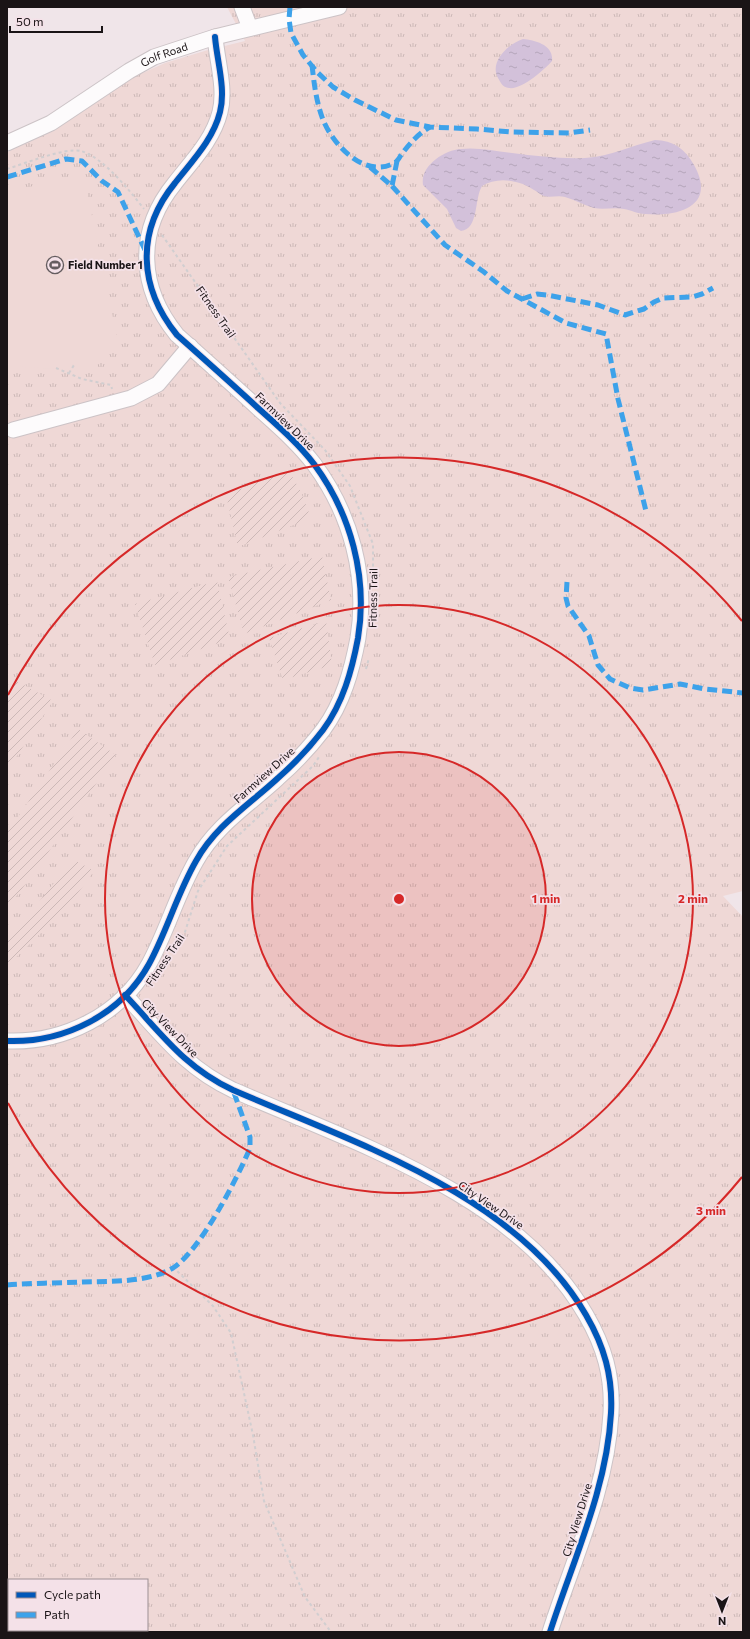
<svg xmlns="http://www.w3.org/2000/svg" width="750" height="1639" font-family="Commissioner,sans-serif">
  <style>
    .grass { fill: url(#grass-tufts); fill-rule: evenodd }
    .garden { fill: url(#garden-furrows) }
    .pitch { fill: #efd8d6 }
    .water { fill: url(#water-ripples) }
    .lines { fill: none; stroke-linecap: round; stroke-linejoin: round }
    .minor-casing { stroke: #ccc3c6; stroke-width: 17 }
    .path { stroke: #d1ced0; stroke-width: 2; stroke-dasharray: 3 3; stroke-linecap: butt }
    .minor { stroke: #fdfbfc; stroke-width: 15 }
    .quiet { stroke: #3da2ea; stroke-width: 5; stroke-dasharray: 10 5; stroke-linecap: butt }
    .cycleway-casing { stroke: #f4e1e8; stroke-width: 8 }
    .cycleway { stroke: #0057b8; stroke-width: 6 }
    .ring { fill: none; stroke: #d62828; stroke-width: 2 }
    .labels { text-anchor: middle; stroke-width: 3.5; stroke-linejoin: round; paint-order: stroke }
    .street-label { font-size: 11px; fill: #1a1416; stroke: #f4e1e8 }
    .poi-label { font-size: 11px; font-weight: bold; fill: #1a1416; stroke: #f4e1e8; text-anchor: start }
    .centre { fill: #d62828; stroke: #f4e1e8; stroke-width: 2 }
    .ring-label { font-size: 12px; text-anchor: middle; font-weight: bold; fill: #d62828; stroke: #f4e1e8; stroke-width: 3.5; stroke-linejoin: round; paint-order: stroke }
  </style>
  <defs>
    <pattern id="grass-tufts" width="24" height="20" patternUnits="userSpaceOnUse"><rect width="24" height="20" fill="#efd8d6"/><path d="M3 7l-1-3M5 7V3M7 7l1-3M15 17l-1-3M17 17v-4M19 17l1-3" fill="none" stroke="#ccb8b7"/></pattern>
    <pattern id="garden-furrows" width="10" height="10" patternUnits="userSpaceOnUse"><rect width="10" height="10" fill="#efd8d6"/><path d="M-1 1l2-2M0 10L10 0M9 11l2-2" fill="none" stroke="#ccb8b7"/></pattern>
    <pattern id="water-ripples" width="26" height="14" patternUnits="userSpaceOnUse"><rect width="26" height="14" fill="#d3c1da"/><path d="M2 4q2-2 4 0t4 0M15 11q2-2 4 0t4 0" fill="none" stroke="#b5a5ba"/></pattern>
  </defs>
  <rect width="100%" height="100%" fill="#f0e5e9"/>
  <path class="grass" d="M227,7H743V891L723,896L743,917V1632H7V152L53,131L136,76L165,63L208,50L245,41ZM9,1580H147V1630H9Z"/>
  <g class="garden">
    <path d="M288,469L301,492L311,518L238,547L226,495Z"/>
    <path d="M322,556L331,600L244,634L228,577Z"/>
    <path d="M217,581L230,639L155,665L135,604Z"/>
    <path d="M326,621L332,665L283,680L269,638Z"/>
    <path d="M13,679L53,701L7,771V688Z"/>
    <path d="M78,729L116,755L31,877L7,908V833Z"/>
    <path d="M73,859L94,871C70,907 38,936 7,966V937L27,917Z"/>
  </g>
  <path class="pitch" d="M84,177L117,338L93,371L7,366V191Z"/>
  <g class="water">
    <path d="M523,39C535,40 554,45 552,61C544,70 522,90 509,88C502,87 501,83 498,78C489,62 508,44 523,39Z"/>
    <path d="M655,140C673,140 685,149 694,165C717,206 679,217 645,214C638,214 631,210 624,209C614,207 604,210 594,208C584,205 575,200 565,197C558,195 550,198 544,196C540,195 537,191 534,190C527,185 519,182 511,181C501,179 490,181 482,186C474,199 479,229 461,231L456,228L447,209L423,185C420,166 444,150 461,149C477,147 495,151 512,153C536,156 561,159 585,158C612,156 630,146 655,140Z"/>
  </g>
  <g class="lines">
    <g class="minor-casing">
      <g id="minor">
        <path d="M242,7L250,28"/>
        <path id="s1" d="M7,143L51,123L129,71L154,57L215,37L339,7"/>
        <path d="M13,430L131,398L158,384L190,346"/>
        <path d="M125,995C161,1033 184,1067 233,1090C355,1143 517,1195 586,1315C604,1346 613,1376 611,1413C607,1489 573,1560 550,1632"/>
        <path d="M7,1041C64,1043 121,1015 149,964C167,931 177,894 196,861C216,825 249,805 278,778C295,763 310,747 323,730C343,703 352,670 358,638C368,577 351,514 314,464C298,443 278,426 258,408C231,383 204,359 177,335C139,288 135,232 175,183C192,161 213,140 220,112C226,89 217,61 215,37"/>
      </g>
    </g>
    <g class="path">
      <path d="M7,169C23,164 66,147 81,151C103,157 130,191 144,209"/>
      <path d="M162,235L280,403L325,450L350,486L373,544V570"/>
      <path d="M56,368L82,379L111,385L112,389"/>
      <path d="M69,373L74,365"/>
      <path d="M366,669L369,658"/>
      <path d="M169,958L184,935L198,891L227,846L313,766L319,757"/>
      <path d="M173,1267L213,1306L231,1333L253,1435L264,1501L305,1597L331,1632"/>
    </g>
    <use href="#minor" class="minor"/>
    <g class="quiet">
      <path d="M290,7L289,19L291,33L303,55L317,72L333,87L355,100L396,120L430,127L477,129L511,132L569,133L590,130"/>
      <path d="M312,65C314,83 316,100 322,117C331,143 365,181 396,162C398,160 400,157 401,155C410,143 418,134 430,127"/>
      <path d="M370,167L392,186L397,161"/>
      <path d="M7,177L66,159L82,161L102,181L118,192L145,250"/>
      <path d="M392,186L445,245L484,272L507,291L566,323L606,334L618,399L646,511"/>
      <path d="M522,299L537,294L547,295L598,305L625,315L644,309L654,302L663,298L692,297L702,294L713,288"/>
      <path d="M567,582L566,598L568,606L589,636L598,665L610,679L630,688L643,690L680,684L705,689L743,693"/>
      <path d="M7,1285C32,1283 58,1283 83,1282C113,1281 146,1283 173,1268C200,1251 237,1179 250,1148V1137L233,1090"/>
    </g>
    <g class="cycleway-casing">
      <g id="cycleway">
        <path d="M125,995C161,1033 184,1067 233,1090C355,1143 517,1195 586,1315C604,1346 613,1376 611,1413C607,1489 573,1560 550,1632"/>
        <path d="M7,1041C64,1043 121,1015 149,964C167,931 177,894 196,861C216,825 249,805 278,778C295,763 310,747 323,730C343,703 352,670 358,638C368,577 351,514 314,464C298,443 278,426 258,408C231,383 204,359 177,335C139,288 135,232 175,183C192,161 213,140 220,112C226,89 217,61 215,37"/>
      </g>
    </g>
    <use href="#cycleway" class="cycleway"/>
  </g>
  <circle cx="399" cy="899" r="147" fill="#d62828" fill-opacity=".12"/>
  <g class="ring">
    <circle cx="399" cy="899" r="147"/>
    <circle cx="399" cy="899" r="294"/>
    <path d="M742 1177A441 441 0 0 1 8 1103M8 695A441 441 0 0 1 742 621"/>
  </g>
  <defs>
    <g id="stadium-ring" transform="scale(0.9)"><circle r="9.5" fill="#f4e1e8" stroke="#655d60" stroke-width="1.5"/><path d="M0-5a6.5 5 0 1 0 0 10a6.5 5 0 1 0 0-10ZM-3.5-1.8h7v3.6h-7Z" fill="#655d60"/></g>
  </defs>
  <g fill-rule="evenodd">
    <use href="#stadium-ring" x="55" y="265"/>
  </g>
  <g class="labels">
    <g class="street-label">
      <text dy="4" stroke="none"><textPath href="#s1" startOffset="181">Golf Road</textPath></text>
      <text transform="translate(216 312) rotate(55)" y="4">Fitness Trail</text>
      <text transform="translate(285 421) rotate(44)" y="4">Farmview Drive</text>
      <text transform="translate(373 598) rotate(-89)" y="4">Fitness Trail</text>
      <text transform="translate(264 775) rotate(-42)" y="4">Farmview Drive</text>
      <text transform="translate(165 960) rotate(-56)" y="4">Fitness Trail</text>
      <text transform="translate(170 1028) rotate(46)" y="4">City View Drive</text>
      <text transform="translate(491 1205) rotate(34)" y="4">City View Drive</text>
      <text transform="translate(577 1520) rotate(-73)" y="4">City View Drive</text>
    </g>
    <g class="poi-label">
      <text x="68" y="269">Field Number 1</text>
    </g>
  </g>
  <circle cx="399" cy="899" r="6" class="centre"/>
  <g class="ring-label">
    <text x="546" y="903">1 min</text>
    <text x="693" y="903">2 min</text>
    <text x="711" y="1215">3 min</text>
  </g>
  <rect width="750" height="1639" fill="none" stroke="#1a1416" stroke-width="16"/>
  <rect x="8" y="1579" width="140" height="52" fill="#f4e1e8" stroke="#9d8f94"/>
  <rect x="16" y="1592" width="20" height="6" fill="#0057b8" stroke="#9d8f94"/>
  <text x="44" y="1599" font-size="12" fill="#1a1416">Cycle path</text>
  <rect x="16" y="1612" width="20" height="6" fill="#3da2ea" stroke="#9d8f94"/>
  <text x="44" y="1619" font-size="12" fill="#1a1416">Path</text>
  <g transform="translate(722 1611) rotate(180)" stroke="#f4e1e8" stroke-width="3" paint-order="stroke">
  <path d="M0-3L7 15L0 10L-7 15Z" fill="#1a1416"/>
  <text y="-6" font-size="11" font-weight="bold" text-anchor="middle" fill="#1a1416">N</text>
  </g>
  <path d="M10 26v6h92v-6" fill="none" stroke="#1a1416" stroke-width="2"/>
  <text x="16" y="26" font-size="12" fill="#1a1416" stroke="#f4e1e8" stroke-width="3" paint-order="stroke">50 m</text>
</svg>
